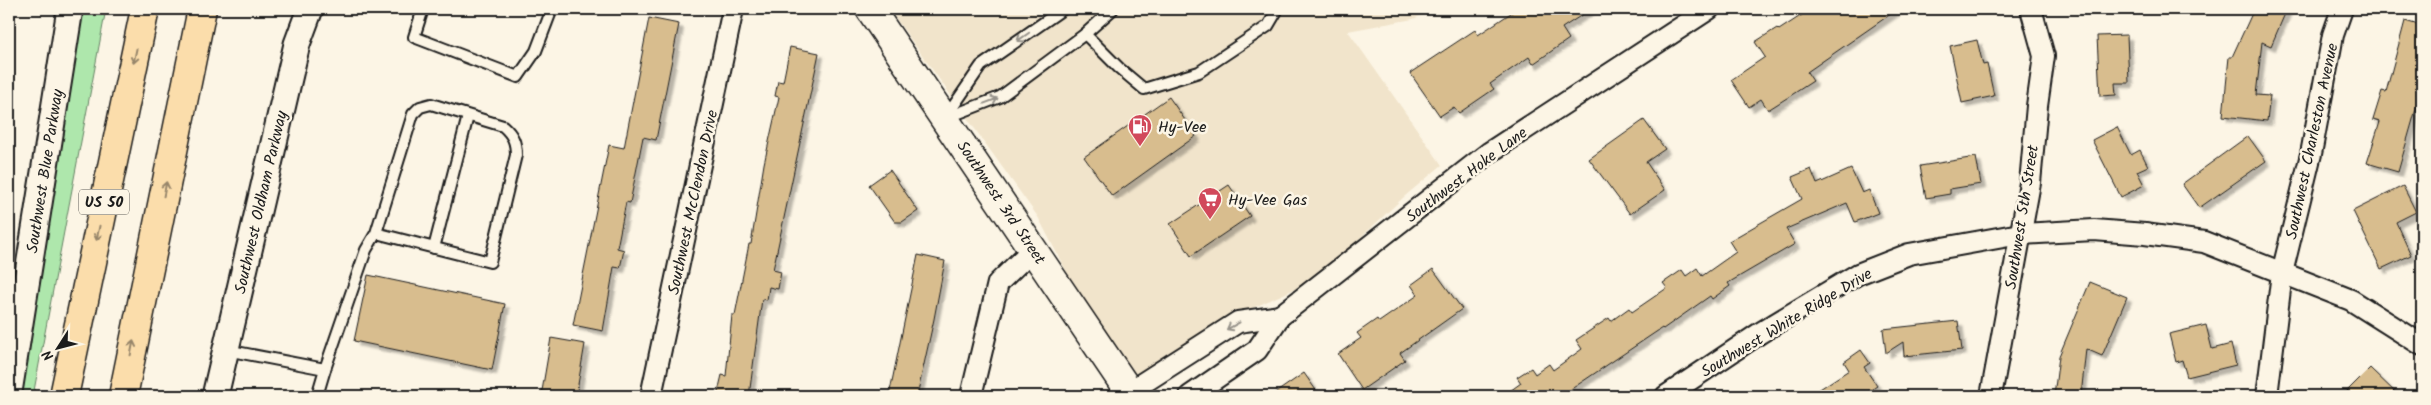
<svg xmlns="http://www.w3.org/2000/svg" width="2431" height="405" font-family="Kalam,sans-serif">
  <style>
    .built { fill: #f1e4cb }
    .green { fill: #aee7ac; stroke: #658264 }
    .building { fill: #d8bd8e; stroke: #1c1c1c; filter: url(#shadow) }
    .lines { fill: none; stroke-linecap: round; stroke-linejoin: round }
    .service-casing { stroke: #1c1c1c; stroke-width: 14 }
    .minor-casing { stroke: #1c1c1c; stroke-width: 24 }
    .tertiary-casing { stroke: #1c1c1c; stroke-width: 29 }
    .secondary-casing { stroke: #1c1c1c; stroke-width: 31 }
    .motorway-casing { stroke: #1c1c1c; stroke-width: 31 }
    .service { stroke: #fcf5e5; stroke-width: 10 }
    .minor { stroke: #fcf5e5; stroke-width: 20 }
    .tertiary { stroke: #fcf5e5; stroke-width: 25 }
    .secondary { stroke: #fcf5e5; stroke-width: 28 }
    .motorway { stroke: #fbddab; stroke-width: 28 }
    .oneway { stroke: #97938b }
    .oneway2 { stroke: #97866b }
    .labels { text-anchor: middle; stroke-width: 5; stroke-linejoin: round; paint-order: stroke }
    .shield { fill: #fcf5e5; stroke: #5f5d58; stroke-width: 1 }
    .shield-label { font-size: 15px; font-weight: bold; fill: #1c1c1c }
    .poi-label { font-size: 16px; fill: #1c1c1c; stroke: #fcf5e5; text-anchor: start }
    .street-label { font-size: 16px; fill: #1c1c1c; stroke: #fcf5e5 }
  </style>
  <defs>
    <filter id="shadow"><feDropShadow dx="4.5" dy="4.5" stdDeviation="1" flood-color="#0004"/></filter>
  </defs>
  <rect width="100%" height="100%" fill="#fcf5e5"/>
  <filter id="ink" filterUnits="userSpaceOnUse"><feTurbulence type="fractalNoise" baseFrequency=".02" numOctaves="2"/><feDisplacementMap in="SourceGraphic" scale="10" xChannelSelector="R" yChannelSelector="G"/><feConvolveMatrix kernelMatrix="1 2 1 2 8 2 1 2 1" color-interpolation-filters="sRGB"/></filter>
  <g filter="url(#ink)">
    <path class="built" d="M889,9H1437L1413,19L1348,31L1442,165L1405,196L1344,253L1299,287L1228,319L1141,375L1124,369L1107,349L1038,217Z"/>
    <path class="green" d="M77,9H106L33,396H19Z"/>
    <g class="building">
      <path d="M1517,9H1591L1562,28L1569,39L1533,64L1529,57L1490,84L1494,89L1459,113L1454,107L1440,116L1410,73L1475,30L1478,35Z"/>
      <path d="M1811,9H1898L1807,72L1813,81L1790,96L1768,110L1761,99L1749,107L1731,80L1765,57L1755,42L1777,28L1779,30Z"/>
      <path d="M2254,9H2287L2271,46L2262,42L2256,95L2270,96L2267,121L2223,116L2229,57H2232Z"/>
      <path d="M649,18L679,24L656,140L643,137L630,203L626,202L617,248L624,250L620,268L614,267L603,331L573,325L609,145L624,148Z"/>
      <path d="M2405,21L2422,26V88L2398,172L2367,163L2380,122L2373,120L2382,91L2386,92Z"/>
      <path d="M2127,35L2129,83H2115L2116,95L2100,96L2097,36Z"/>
      <path d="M1977,40L1983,65L1987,64L1994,96L1962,103L1950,46Z"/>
      <path d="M790,47L819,53L773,270L781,272L778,289L769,287L767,300L762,299L749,396H717L722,375L726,376L732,315H735L749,244H751L764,164L779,97L775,96L778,81L783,82Z"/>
      <path d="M1169,97L1196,136L1112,196L1084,157Z"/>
      <path d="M1644,120L1665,149L1646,162L1665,190L1630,214L1589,159Z"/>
      <path d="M2117,127L2131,155L2140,150L2148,166L2137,171L2144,185L2121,197L2092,140Z"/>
      <path d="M2248,136L2266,161L2199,208L2182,184Z"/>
      <path d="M1976,157L1981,184L1950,189V194L1926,198L1920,166Z"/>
      <path d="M1811,169L1817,184L1851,169L1862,193L1869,190L1878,213L1855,222L1847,203L1786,229L1795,244L1728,283L1730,286L1712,299L1710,296L1663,329L1662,328L1561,396H1503L1521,383L1517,377L1531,368L1535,374L1549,364L1553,370L1582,349L1576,340L1609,318L1611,321L1629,308L1632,312L1667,288L1663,283L1682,270L1686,276L1697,268L1702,276L1736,252L1729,241L1802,199L1792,177Z"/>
      <path d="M890,170L918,211L902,222H895L869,185Z"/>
      <path d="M1229,185L1250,216L1191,256L1170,224Z"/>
      <path d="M2403,186L2416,212L2396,222L2411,255L2381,269L2353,211Z"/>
      <path d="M918,255L945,261L934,319L917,396H889Z"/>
      <path d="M1433,269L1462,309L1400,353L1405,360L1362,390L1338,354L1361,338L1357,333L1377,319L1379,322L1418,295L1411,285Z"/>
      <path d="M368,275L505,304L492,370L354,341Z"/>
      <path d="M2090,282L2127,297L2102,356L2086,349L2081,396H2054L2059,356Z"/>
      <path d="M1958,321L1962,350L1904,356L1903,342L1886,353L1883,329Z"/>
      <path d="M2206,325L2212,349L2231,344L2236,365L2187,377L2182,360L2176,362L2169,334Z"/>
      <path d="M551,338L585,344L576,396L542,391Z"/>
      <path d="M1861,350L1870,363L1864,367L1877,386L1862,396H1809L1849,370L1844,362Z"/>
      <path d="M2370,368L2399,396H2342Z"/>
      <path d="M1304,373L1320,396H1271Z"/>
    </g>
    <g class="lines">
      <g class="service-casing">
        <g id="service">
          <path d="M423,9L414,37L518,77L536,51L552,9"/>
          <path d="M1085,34L1119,68L1144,89L1199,72L1268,26L1278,9"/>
          <path d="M946,117L981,66L1063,9"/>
          <path d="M946,118L1000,97L1085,34L1113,9"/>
          <path d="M434,248L468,116"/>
          <path d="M226,350L325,369L317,396"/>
          <path d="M325,369L366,250L376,233L413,114L420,107L431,104L503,126C513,135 516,142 516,155L490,262L376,233"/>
        </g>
      </g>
      <g class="minor-casing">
        <g id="minor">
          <path d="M1129,392L1238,322L1280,316"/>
          <path d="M651,396L733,9"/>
          <path d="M971,396L998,283L1033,249"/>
          <path d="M1190,396L1257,350L1280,316L1490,152L1709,9"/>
          <path d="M1666,396L1760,333L1858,274L1909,254L2020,234L2094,230L2145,234L2204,242L2351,300L2422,345"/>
          <path d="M1991,396L2030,183L2037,106L2044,56L2031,9"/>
          <path d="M2267,396L2282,273L2311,154L2333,35L2342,9"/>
        </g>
      </g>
      <g class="tertiary-casing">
        <g id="tertiary">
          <path d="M9,392L70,9"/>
          <path d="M215,396L297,44L310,9"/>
        </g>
      </g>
      <g class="secondary-casing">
        <path id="secondary" d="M870,9L1132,396"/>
      </g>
      <g class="motorway-casing">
        <g id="motorway">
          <path d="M64,396L145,9"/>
          <path d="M123,396L202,9"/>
        </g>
      </g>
      <use href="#service" class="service"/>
      <use href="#minor" class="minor"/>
      <use href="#tertiary" class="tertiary"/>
      <use href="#secondary" class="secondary"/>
      <use href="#motorway" class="motorway"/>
    </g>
    <defs><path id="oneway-shaft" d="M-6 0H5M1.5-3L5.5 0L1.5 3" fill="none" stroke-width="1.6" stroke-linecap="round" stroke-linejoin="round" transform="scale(1.25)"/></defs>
    <g class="oneway">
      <use href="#oneway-shaft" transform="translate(1023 37) rotate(145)"/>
      <use href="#oneway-shaft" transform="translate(991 101) rotate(-21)"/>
      <use href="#oneway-shaft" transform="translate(1233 326) rotate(151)"/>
    </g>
    <g class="oneway2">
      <use href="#oneway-shaft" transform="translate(135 56) rotate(102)"/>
      <use href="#oneway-shaft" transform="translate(165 189) rotate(-79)"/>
      <use href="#oneway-shaft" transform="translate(98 233) rotate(102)"/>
      <use href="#oneway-shaft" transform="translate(132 348) rotate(-79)"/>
    </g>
  </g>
  <defs>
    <g id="fuel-pin" transform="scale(1.25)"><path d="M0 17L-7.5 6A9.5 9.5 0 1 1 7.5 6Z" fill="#d1495b" stroke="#fcf5e5"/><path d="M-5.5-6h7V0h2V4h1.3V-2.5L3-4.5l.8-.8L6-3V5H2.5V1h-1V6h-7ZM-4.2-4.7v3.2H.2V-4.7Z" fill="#fff"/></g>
    <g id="supermarket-pin" transform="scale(1.25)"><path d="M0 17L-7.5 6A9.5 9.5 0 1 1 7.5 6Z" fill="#d1495b" stroke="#fcf5e5"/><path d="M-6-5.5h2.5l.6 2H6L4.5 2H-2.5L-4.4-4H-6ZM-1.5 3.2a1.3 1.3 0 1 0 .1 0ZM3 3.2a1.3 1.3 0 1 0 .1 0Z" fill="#fff"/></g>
  </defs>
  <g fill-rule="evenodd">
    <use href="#fuel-pin" x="1140" y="126"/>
    <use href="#supermarket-pin" x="1210" y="199"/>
  </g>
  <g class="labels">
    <rect class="shield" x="79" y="189.5" width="50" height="25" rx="4"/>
    <g class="shield-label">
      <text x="104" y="207">US 50</text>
    </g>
    <g class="poi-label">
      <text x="1158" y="132">Hy-Vee</text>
      <text x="1228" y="205">Hy-Vee Gas</text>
    </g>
    <g class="street-label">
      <text transform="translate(2311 141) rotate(-78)" y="6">Southwest Charleston Avenue</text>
      <text transform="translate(44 171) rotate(-81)" y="6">Southwest Blue Parkway</text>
      <text transform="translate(1466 174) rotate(-37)" y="6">Southwest Hoke Lane</text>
      <text transform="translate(260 202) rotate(-77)" y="6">Southwest Oldham Parkway</text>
      <text transform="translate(692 202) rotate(-78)" y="6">Southwest McClendon Drive</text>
      <text transform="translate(1002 202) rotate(56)" y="6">Southwest 3rd Street</text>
      <text transform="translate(2021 217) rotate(-81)" y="6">Southwest 5th Street</text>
      <text transform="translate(1786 322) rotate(-31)" y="6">Southwest White Ridge Drive</text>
    </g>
  </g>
  <rect width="2431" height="405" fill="none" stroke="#fcf5e5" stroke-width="30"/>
  <rect x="15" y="15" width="2401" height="375" fill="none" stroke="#1c1c1c" stroke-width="2" filter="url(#ink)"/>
  <g transform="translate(58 348) rotate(234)" stroke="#fcf5e5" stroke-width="4" paint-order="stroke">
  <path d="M0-4L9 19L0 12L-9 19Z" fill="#1c1c1c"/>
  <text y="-8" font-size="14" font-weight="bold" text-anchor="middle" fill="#1c1c1c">N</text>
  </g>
</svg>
